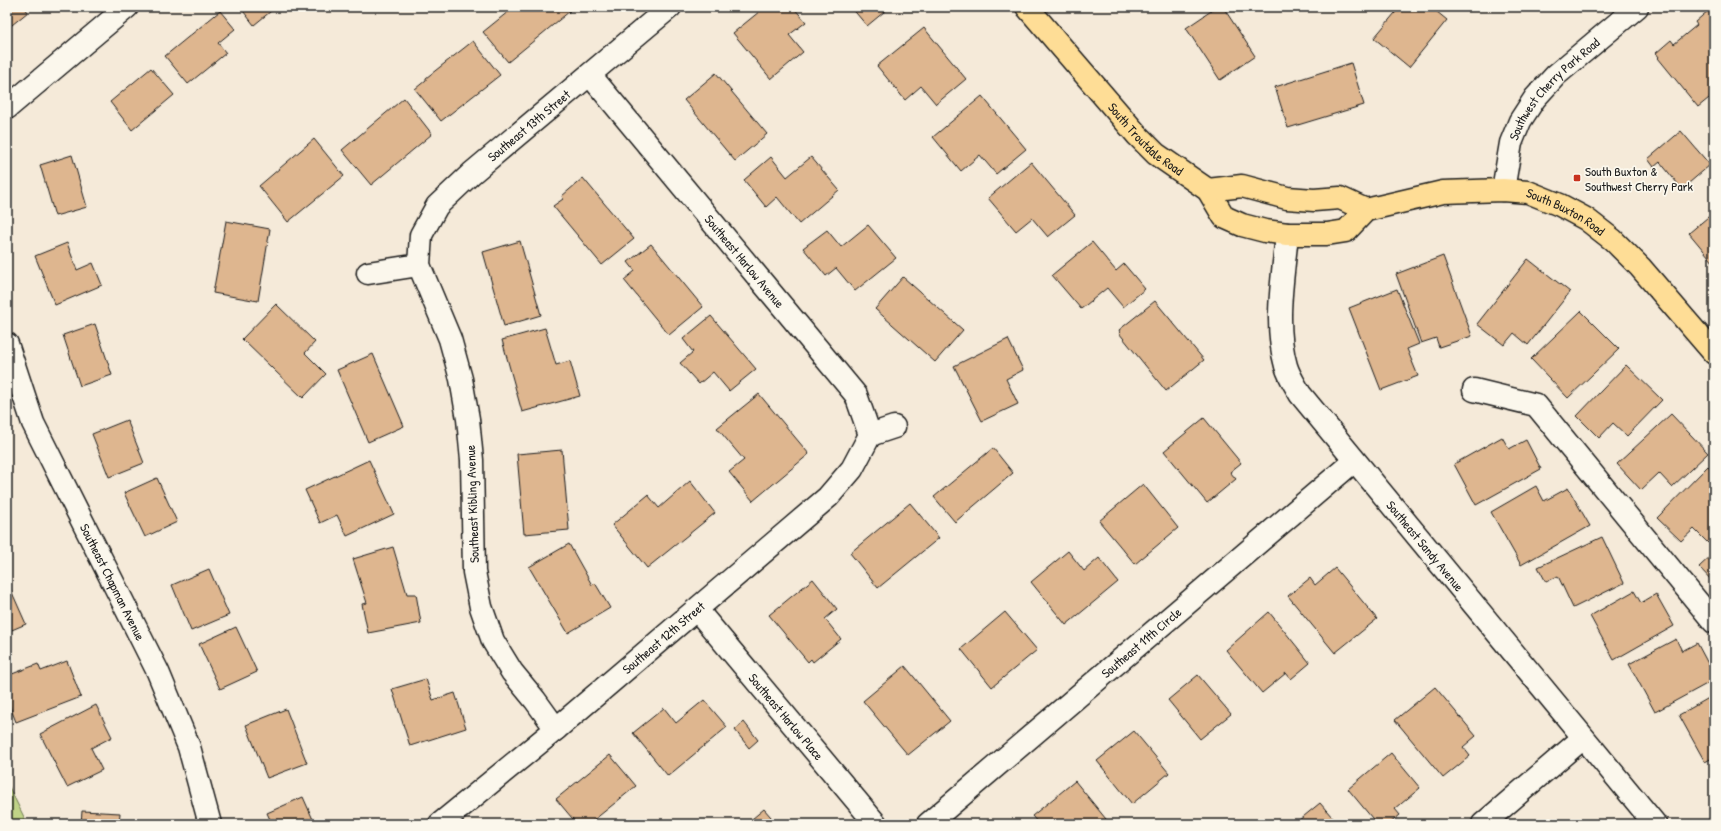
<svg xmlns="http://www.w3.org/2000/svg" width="1721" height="831" font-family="'Patrick Hand',sans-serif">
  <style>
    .green { fill: #c0d387; stroke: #6e7852 }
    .building { fill: #deb68f; stroke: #1c1c1c }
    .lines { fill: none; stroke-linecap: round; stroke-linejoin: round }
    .minor-casing { stroke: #1c1c1c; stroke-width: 25 }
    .major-casing { stroke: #1c1c1c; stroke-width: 25 }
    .minor { stroke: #fbf7ec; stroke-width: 22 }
    .major { stroke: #fedd96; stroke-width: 22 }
    .poi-dot { fill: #c8321e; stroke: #fbf7ec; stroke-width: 1.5 }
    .labels { text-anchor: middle; stroke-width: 3.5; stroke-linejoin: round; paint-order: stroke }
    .street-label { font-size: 13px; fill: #1c1c1c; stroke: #fbf7ec }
    .poi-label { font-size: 13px; fill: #1c1c1c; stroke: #fbf7ec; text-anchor: start }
  </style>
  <rect width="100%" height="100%" fill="#f5ead9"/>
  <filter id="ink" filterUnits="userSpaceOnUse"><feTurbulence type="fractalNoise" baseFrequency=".025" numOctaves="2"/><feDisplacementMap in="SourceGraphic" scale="8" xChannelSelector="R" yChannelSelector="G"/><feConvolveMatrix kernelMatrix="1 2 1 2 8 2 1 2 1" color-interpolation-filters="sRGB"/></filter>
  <g filter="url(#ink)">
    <path class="green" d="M7,783L24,817L25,824H7Z"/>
    <g class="building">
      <path d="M7,7H24L28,12L7,29Z"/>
      <path d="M240,7H276L254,25Z"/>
      <path d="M514,7H566L570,11L508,62L483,32Z"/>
      <path d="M765,7H793L806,22L789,35L803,52L771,79L733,33Z"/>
      <path d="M851,7H890L867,26Z"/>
      <path d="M1217,7H1223L1255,56L1220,80L1186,28Z"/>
      <path d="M1400,7H1431L1447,20L1409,67L1374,38Z"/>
      <path d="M1709,10L1712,14L1714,12V94L1698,107L1658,58L1659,57L1656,53L1671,40L1674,44L1697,25L1695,22Z"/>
      <path d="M220,11L235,29L218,43L226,53L188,84L165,56Z"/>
      <path d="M924,28L966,79L936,104L921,86L905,100L877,66Z"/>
      <path d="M473,41L500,75L441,121L415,89L426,80V78Z"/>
      <path d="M1351,63L1364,105L1288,128L1275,87Z"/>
      <path d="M151,68L174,95L132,130L110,102Z"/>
      <path d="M716,73L767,134L735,161L684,100Z"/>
      <path d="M982,96L1026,149L996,174L980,155L961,171L933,137Z"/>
      <path d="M404,98L432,134L371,185L342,150Z"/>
      <path d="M1681,131L1710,165L1682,189L1660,162L1654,167L1648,159Z"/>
      <path d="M314,139L344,176L288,222L259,186Z"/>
      <path d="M72,155L87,207L55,216L40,165Z"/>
      <path d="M771,157L787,177L811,157L839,190L799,224L777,197L766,207L744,180Z"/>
      <path d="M1031,162L1075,215L1048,237L1032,218L1016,231L988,198Z"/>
      <path d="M583,178L634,239L602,265L553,206L563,199L562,196Z"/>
      <path d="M1714,212V263L1689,233Z"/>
      <path d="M226,221L270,229L258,301L213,293Z"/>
      <path d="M868,225L896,258L855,291L836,268L826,276L803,248L827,230L841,247Z"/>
      <path d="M520,241L541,315L504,326L483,252Z"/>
      <path d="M1092,242L1116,271L1124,264L1145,289L1123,307L1107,288L1081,309L1052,275Z"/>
      <path d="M67,243L77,270L93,263L102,285L55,305L35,256Z"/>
      <path d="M651,244L703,307L669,335L624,280L635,271L628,262Z"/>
      <path d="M1443,256L1472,336L1439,347L1436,338L1421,343L1396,274Z"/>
      <path d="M1528,259L1570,292L1528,345L1514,333L1504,345L1477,324Z"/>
      <path d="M903,277L963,330L935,362L875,309Z"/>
      <path d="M1397,289L1419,344L1407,349L1418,376L1381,390L1349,308Z"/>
      <path d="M1155,301L1204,360L1166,391L1119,333L1120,332L1119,330Z"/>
      <path d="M276,304L315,342L305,353L326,374L303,398L242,339Z"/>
      <path d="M1581,311L1619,349L1568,398L1531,359Z"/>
      <path d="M711,316L756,369L729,391L713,372L699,384L680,363L693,352L683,339Z"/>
      <path d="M95,324L112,375L80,386L63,335Z"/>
      <path d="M545,328L556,365L570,361L580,396L522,412L502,340Z"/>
      <path d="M1008,339L1023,370L1006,379L1018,404L982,421L954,366Z"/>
      <path d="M373,354L404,426L368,442L337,370Z"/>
      <path d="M1626,365L1662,400L1627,436L1613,423L1599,438L1577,416Z"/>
      <path d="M759,394L809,454L753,501L729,472L744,460L717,428Z"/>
      <path d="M1671,414L1708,453L1672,487L1659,473L1641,490L1617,464Z"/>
      <path d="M1204,418L1241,463L1230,472L1236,479L1207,503L1164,451Z"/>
      <path d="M127,420L144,463L109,477L92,434Z"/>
      <path d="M1502,437L1509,449L1526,440L1541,469L1476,505L1454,464Z"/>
      <path d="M993,448L1013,473L955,522L934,497Z"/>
      <path d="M562,450L569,530L524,534L517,454Z"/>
      <path d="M369,460L394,514L347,536L337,515L320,523L305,490Z"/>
      <path d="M1708,466L1714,472V537L1708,543L1694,529L1681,541L1657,518Z"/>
      <path d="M157,478L177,522L145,537L124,493Z"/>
      <path d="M690,481L715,513L647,568L612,525L648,495L659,508Z"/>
      <path d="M1143,484L1178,528L1135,564L1099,521Z"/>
      <path d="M1536,486L1544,501L1568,488L1590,526L1521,565L1491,512Z"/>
      <path d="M910,503L939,538L878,588L850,553Z"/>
      <path d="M1602,537L1624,583L1573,608L1558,576L1546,582L1538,567Z"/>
      <path d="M569,544L592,585L595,583L610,608L568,633L529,567Z"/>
      <path d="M393,547L407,594H416L421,623L368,633L362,604L367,603L353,559Z"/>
      <path d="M1068,551L1084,571L1099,558L1118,582L1066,625L1031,582Z"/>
      <path d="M1714,553V583L1699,567Z"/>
      <path d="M1335,568L1377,619L1335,653L1288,596L1310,578L1315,585Z"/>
      <path d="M209,569L229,615L191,631L172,585Z"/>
      <path d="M813,579L837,609L825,619L841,639L813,662L811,659L808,662L769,615Z"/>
      <path d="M10,588L26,624L7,632V590Z"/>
      <path d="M1634,591L1641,603L1656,594L1674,626L1614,660L1590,616Z"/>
      <path d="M1005,612L1037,650L992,687L961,649Z"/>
      <path d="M1269,612L1310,663L1291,679L1286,673L1262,693L1226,650Z"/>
      <path d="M236,627L257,672L220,689L199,644Z"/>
      <path d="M1676,639L1682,651L1697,643L1714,675V680L1655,712L1629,664Z"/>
      <path d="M67,661L81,697L16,722L7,699V676L38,664L41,671Z"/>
      <path d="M905,666L950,721L908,755L863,701Z"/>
      <path d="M1198,675L1231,714L1200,739L1168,700Z"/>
      <path d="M426,679L433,700L455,693L466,728L410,746L392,689Z"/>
      <path d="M1435,687L1476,736L1463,747L1470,756L1443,778L1395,720Z"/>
      <path d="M1714,695V757L1705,762L1679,715Z"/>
      <path d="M704,700L727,727L668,776L633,733L664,708L676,723Z"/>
      <path d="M96,705L112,737L91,748L102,770L67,787L40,734Z"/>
      <path d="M286,709L307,763L267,778L246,725Z"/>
      <path d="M744,722L758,740L749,748L735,730Z"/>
      <path d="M1134,731L1169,773L1132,804L1097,761Z"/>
      <path d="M1391,753L1420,788L1395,809L1400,815L1389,824H1377L1348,789Z"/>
      <path d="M610,755L636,786L589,824H577L556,799Z"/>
      <path d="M1075,781L1110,824H1039L1032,816Z"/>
      <path d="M303,797L315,824H272L267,813Z"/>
      <path d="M1320,803L1338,824H1300L1298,821Z"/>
      <path d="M764,809L777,824H746Z"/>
      <path d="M82,811L120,813L119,824H81Z"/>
      <path d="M533,818L539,824H526Z"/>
    </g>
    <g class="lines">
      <g class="minor-casing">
        <g id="minor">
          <path id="s1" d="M590,75L856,395L870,435"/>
          <path d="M7,108L127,7"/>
          <path id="s2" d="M1503,190L1511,143L1520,121L1535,98L1556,75L1637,7"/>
          <path id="s3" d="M1287,234C1283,278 1274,324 1286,366C1289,376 1295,385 1300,394L1655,824"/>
          <path d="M368,273L419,265"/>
          <path id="s4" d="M7,344L33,423L158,672L189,747L210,824"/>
          <path d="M1474,390L1536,405L1714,622"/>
          <path d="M870,435L894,427"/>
          <path id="s5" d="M697,610L876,824"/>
          <path id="s6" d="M556,729L535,700L512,672L493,641L481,607L474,572L472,460L468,419L461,379L450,339L419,265L421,235L437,206L472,173L670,7"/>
          <path id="s7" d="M440,824L556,729L828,497L852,469L870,435"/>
          <path id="s8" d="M928,824L1354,461"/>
          <path d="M1483,824L1583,738"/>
        </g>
      </g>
      <g class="major-casing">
        <g id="major">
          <path id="s9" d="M1027,7L1138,136L1156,154L1208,190L1224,217L1242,225L1265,231L1287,234H1327L1346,231L1366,210L1443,192L1503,190L1528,192L1560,205L1586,219L1613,240L1640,267L1714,353"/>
          <path d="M1208,190L1242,186L1287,198L1314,200L1340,198L1366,210"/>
        </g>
      </g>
      <use href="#minor" class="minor"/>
      <use href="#major" class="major"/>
    </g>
  </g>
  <rect class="poi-dot" x="1573" y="174" width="8" height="8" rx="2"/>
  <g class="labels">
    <g class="street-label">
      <text dy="5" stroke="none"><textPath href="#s2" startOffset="118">Southwest Cherry Park Road</textPath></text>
      <text dy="5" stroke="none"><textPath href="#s6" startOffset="681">Southeast 13th Street</textPath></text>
      <text dy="5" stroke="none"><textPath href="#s9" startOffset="178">South Troutdale Road</textPath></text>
      <text dy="5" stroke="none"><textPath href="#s9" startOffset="651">South Buxton Road</textPath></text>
      <text dy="5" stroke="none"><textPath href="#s1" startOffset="242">Southeast Harlow Avenue</textPath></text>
      <text transform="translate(472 504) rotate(-92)" y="5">Southeast Kibling Avenue</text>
      <text dy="5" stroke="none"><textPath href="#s3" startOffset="361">Southeast Sandy Avenue</textPath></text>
      <text dy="5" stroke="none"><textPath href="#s4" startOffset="261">Southeast Chapman Avenue</textPath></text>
      <text dy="5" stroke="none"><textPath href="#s7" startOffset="291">Southeast 12th Street</textPath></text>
      <text dy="5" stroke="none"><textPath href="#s8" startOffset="280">Southeast 11th Circle</textPath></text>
      <text dy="5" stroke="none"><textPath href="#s5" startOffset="139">Southeast Harlow Place</textPath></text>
    </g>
    <g class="poi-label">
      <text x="1585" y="176">South Buxton &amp;<tspan x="1585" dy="15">Southwest Cherry Park</tspan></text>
    </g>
  </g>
  <rect width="1721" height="831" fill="none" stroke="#fbf7ec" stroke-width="24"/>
  <rect x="12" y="12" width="1697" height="807" fill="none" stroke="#1c1c1c" stroke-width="1.5" filter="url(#ink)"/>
</svg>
